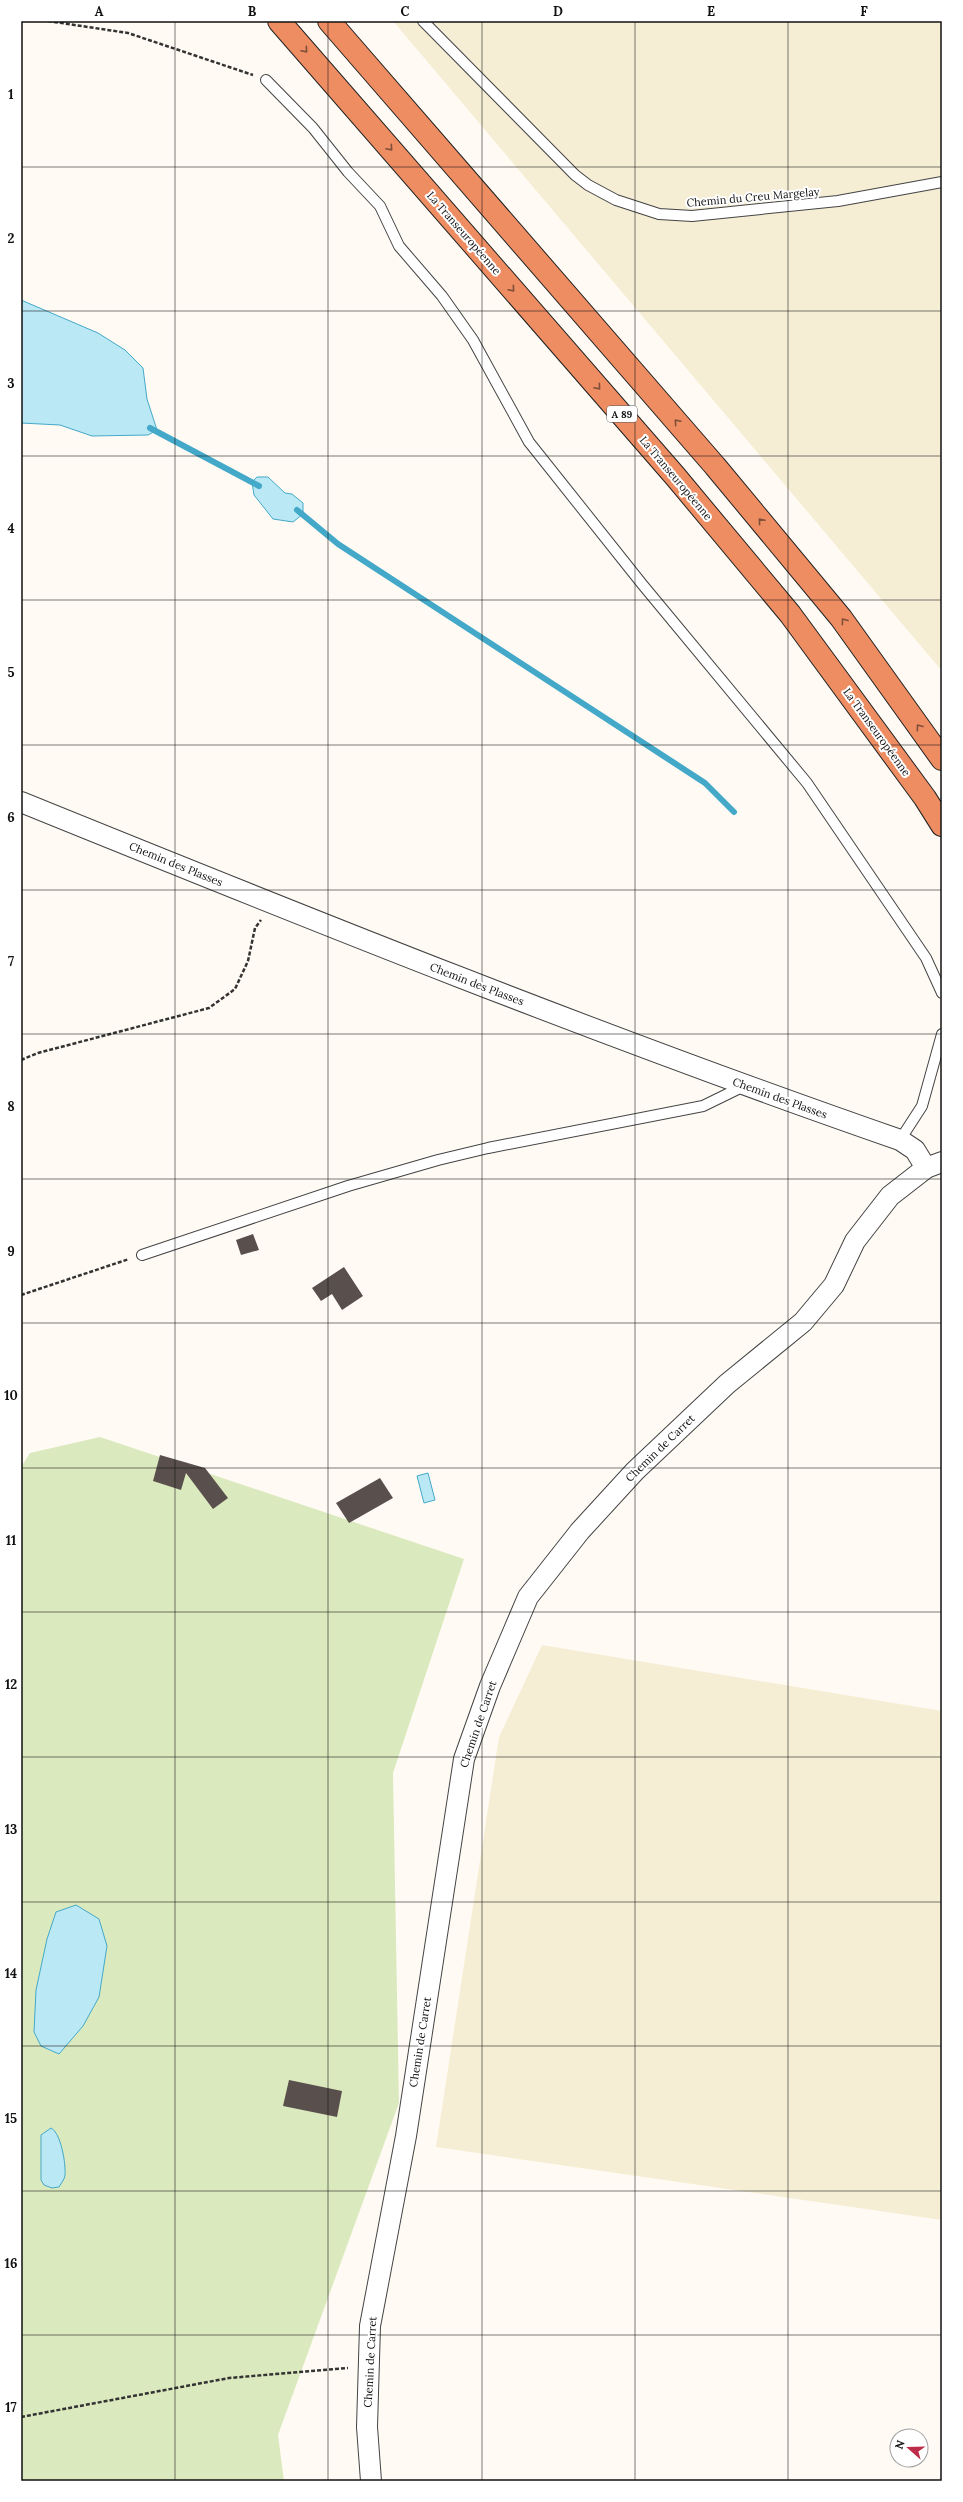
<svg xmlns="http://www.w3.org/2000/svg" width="963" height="2502" font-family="Lora,serif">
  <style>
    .farmland { fill: #f5edd4 }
    .green { fill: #dbe9be }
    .water { fill: #bae8f5; stroke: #44a9c9 }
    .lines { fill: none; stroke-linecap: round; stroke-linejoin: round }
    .stream { stroke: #44a9c9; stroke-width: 6 }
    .building { fill: #59504d }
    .lane-casing { stroke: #444; stroke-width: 12 }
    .street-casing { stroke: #444; stroke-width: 22 }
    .highway-casing { stroke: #222; stroke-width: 24 }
    .path { stroke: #333; stroke-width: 2.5; stroke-dasharray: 4 2; stroke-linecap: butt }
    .lane { stroke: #fff; stroke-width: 10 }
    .street { stroke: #fff; stroke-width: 20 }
    .highway { stroke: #ef8d62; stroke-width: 22 }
    .oneway { stroke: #804f3a }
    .grid { fill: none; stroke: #111; stroke-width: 1; stroke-opacity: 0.55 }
    .labels { text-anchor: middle; stroke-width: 4; stroke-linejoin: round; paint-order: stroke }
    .shield { fill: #fff; stroke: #585858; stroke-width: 1 }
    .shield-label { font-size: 10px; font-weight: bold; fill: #111 }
    .street-label { font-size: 11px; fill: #111; stroke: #fff }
    .neatline { fill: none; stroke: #111; stroke-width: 1.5 }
    .grid-label { font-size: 13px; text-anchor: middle; font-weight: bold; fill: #111 }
  </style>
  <rect width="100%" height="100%" fill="#fffbf4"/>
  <g class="farmland">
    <path d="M393,21H942V671Z"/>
    <path d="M542,1645L942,1711V2220L436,2147L499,1737Z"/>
  </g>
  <path class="green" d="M100,1437L464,1559L393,1773L399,2103L278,2435L284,2481H21V1467L30,1453Z"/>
  <g class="water">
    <path d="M21,300L98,333L125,350L143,368L147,399L157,430L148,435L92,436L60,425L21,423Z"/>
    <path d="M257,477H268L285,493L292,494L303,503V514L293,522L273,519L254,495L252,482Z"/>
    <path d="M428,1473L435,1500L424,1503L417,1476Z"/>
    <path d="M76,1905L99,1919L107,1946L99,1997L83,2026L59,2054L41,2046L34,2032L36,1990L47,1939L56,1912Z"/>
    <path d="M51,2128C61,2133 66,2164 65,2175C65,2179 61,2183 59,2187L52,2188L44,2185L41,2180V2135Z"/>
  </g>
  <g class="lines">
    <g class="stream">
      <path d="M150,428L259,486"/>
      <path d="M297,510L338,544L705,783L734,812"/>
    </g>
  </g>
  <g class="building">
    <path d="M253,1234L259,1250L241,1255L236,1240Z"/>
    <path d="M344,1267L363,1296L342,1310L332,1294L321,1301L312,1288Z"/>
    <path d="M160,1455L205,1468L228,1498L213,1509L186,1473L181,1490L153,1481Z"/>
    <path d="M380,1478L393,1498L349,1523L336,1503Z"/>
    <path d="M289,2080L342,2091L337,2117L283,2106Z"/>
  </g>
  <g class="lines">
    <g class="lane-casing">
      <g id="lane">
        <path d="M423,21L575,175L588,185L616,200L659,214L692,216L838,201L942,182"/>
        <path d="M266,80L313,128L348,172L380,206L399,246L442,296L473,340L529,442L642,584L807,783L926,958L942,993"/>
        <path d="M900,1140L922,1106L942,1034"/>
        <path d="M142,1255L348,1186L438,1160L488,1148L703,1106L744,1086"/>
      </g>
    </g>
    <g class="street-casing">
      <g id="street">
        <path d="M21,802C312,920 603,1037 900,1140L915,1150L926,1168"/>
        <path d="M371,2481L367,2427L370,2326L406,2136L464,1759L490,1686L528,1597L580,1531L635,1471L727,1384L803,1322L834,1285L855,1241L890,1196L926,1168L942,1162"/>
      </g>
    </g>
    <g class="highway-casing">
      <g id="highway">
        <path d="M279,21L675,476L790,614L925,798L942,825"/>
        <path d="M329,21L715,466L841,618L942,759"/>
      </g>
    </g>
    <g class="path">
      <path d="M48,21L128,33L253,75"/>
      <path d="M21,1060L38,1053L209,1008L235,989L248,961L255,928L261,920"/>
      <path d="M21,1295L129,1259"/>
      <path d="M21,2417L229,2378L348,2368"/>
    </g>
    <use href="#lane" class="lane"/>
    <use href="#street" class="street"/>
    <use href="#highway" class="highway"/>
  </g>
  <defs><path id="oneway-chevron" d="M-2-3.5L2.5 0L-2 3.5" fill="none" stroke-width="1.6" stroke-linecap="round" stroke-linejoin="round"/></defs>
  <g class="oneway">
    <use href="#oneway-chevron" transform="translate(305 50) rotate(49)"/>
    <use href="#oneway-chevron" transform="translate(390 148) rotate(49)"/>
    <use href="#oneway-chevron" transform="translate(512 289) rotate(49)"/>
    <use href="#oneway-chevron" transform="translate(598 387) rotate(49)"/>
    <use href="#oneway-chevron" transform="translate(677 422) rotate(-131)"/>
    <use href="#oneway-chevron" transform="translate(761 521) rotate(-130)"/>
    <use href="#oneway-chevron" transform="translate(844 621) rotate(-126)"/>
    <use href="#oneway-chevron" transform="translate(919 727) rotate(-126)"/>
  </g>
  <path class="grid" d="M175,21V2481M328,21V2481M482,21V2481M635,21V2481M788,21V2481M21,167H942M21,311H942M21,456H942M21,600H942M21,745H942M21,890H942M21,1034H942M21,1179H942M21,1323H942M21,1468H942M21,1612H942M21,1757H942M21,1902H942M21,2046H942M21,2191H942M21,2335H942"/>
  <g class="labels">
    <rect class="shield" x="607" y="406" width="30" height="16" rx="3"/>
    <g class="shield-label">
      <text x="622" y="418">A 89</text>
    </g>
    <g class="street-label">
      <text transform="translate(753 197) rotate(-5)" y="4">Chemin du Creu Margelay</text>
      <text transform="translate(464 233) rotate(49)" y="4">La Transeuropéenne</text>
      <text transform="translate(676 478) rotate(50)" y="4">La Transeuropéenne</text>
      <text transform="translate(877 732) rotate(54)" y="4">La Transeuropéenne</text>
      <text transform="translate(176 864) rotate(22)" y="4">Chemin des Plasses</text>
      <text transform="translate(477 984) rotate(21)" y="4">Chemin des Plasses</text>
      <text transform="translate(780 1098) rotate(20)" y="4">Chemin des Plasses</text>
      <text transform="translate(660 1448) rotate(-44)" y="4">Chemin de Carret</text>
      <text transform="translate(478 1724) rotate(-71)" y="4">Chemin de Carret</text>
      <text transform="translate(420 2042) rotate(-81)" y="4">Chemin de Carret</text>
      <text transform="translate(370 2362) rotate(-87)" y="4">Chemin de Carret</text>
    </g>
  </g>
  <rect width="963" height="2502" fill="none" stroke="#ffffff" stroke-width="44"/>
  <g transform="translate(909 2448) rotate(290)"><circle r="19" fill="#ffffff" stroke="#a0a0a0"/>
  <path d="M0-3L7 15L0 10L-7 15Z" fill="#bd2c49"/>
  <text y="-6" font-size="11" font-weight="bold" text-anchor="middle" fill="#111111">N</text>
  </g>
  <rect x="22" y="22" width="919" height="2458" class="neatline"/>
  <g class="grid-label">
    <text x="99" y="16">A</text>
    <text x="252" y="16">B</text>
    <text x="405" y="16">C</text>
    <text x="558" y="16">D</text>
    <text x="711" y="16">E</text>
    <text x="864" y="16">F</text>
    <text x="11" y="99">1</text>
    <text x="11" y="243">2</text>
    <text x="11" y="388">3</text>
    <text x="11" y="533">4</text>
    <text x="11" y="677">5</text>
    <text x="11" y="822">6</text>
    <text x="11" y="966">7</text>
    <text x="11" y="1111">8</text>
    <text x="11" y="1256">9</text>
    <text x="11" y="1400">10</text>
    <text x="11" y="1545">11</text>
    <text x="11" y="1689">12</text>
    <text x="11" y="1834">13</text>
    <text x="11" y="1978">14</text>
    <text x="11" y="2123">15</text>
    <text x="11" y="2268">16</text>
    <text x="11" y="2412">17</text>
  </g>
</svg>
